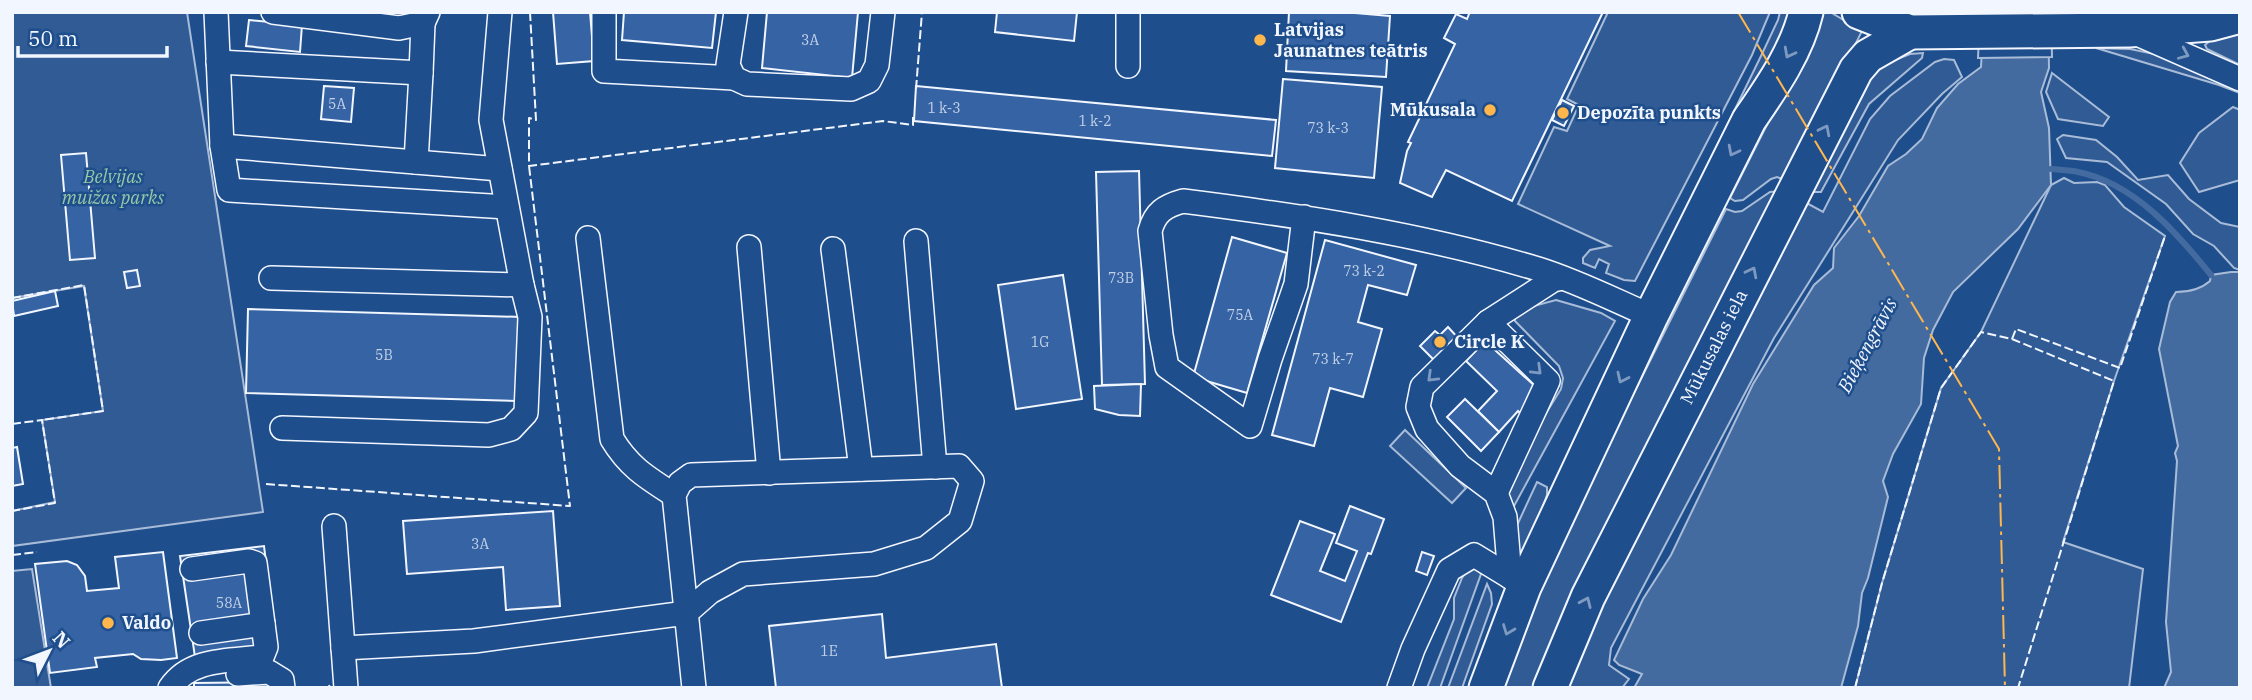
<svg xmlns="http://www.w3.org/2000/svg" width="2252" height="700" font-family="'IBM Plex Serif',serif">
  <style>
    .built { fill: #305b95; stroke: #a8bbd7; stroke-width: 2 }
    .water { fill: #446ba0; stroke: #a8bbd7; stroke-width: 2 }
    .pier { fill: #1f4e8c; stroke: #a8bbd7; stroke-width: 2 }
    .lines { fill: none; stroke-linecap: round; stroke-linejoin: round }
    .stream { stroke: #446ba0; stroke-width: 6 }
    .building { fill: #3563a3; stroke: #f2f6ff; stroke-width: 2 }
    .minor-casing { stroke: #f2f6ff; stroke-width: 26 }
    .highway-casing { stroke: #f2f6ff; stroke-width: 37 }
    .minor { stroke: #1f4e8c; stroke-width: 23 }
    .highway { stroke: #1f4e8c; stroke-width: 33 }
    .fence { stroke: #f2f6ff; stroke-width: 2; stroke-dasharray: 9 3.5; stroke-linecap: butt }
    .power { stroke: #ffb74d; stroke-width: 2; stroke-dasharray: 24 5 3.5 5; stroke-linecap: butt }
    .oneway { stroke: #7e9ac0 }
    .poi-dot { fill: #ffb74d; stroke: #1f4e8c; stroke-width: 2.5 }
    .labels { text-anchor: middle; stroke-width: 5; stroke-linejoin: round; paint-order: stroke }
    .number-label { font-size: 14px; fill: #c3d1e8 }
    .poi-label { font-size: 18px; font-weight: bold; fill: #f2f6ff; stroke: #1f4e8c; text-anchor: start }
    .park-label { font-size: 18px; font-style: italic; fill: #97c8a6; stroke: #1f4e8c }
    .street-label { font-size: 18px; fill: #f2f6ff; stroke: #1f4e8c }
    .water-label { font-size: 19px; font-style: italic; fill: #f2f6ff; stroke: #1f4e8c }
  </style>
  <rect width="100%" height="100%" fill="#1f4e8c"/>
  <g class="built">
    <path d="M12,12H187L263,512L12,546V511L55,502L42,420L103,411L84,286L12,298Z"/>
    <path d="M1608,12H1770L1752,55L1635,281L1624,280L1606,273L1609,264L1599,259L1595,268L1583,263V258L1590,250L1610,246L1518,204L1554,127L1567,131L1579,105L1567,99Z"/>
    <path d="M1780,12H1793L1791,23L1699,183L1761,56L1778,20Z"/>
    <path d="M1824,12H1830L1862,31L1787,181L1777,177L1771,179L1743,200L1735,201L1730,198Z"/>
    <path d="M2240,33V65L2207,49L2205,45L2211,40Z"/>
    <path d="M2096,48L2130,49L2159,55L2240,88V93L2219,85Z"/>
    <path d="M1923,53L1922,58L1869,104L1821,192H1809L1869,79L1885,64L1910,54Z"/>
    <path d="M1944,59L1954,60L1962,77L1942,94L1898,140L1774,338L1611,648L1609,665L1629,679L1622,688H1561L1801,200L1823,212L1870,119L1890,96L1935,62Z"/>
    <path d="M2052,73L2109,117L2103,126L2058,119L2046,92Z"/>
    <path d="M2233,107L2240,110V180L2199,192L2180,163L2199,133Z"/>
    <path d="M2063,135L2096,140L2117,157L2138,180L2168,175L2189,199L2221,223L2240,227V270L2234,268L2214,246L2193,234L2166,204L2107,162L2066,158L2057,139Z"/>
    <path d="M2064,178L2074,183L2097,182L2105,185L2124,207L2165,236L2114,381L2063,542L2143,569L2129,688H1855L1882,583L1941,388L1981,332L2051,185Z"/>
    <path d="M1779,191L1578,587L1546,654L1535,688H1499L1542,577L1726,209L1735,212L1742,211L1770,192Z"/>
    <path d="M1556,300L1601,313L1615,321L1508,517V475L1561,389L1563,378L1559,366L1515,321V318L1530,307Z"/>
    <path d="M1405,430L1466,488L1452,503L1390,446Z"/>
    <path d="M1537,482L1547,487V495L1535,529L1520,559L1513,534Z"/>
    <path d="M1478,568L1481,574L1440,688H1427L1454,619V598L1462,578L1468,569Z"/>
    <path d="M32,569L51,688H12V571Z"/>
    <path d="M1487,584L1491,593L1492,604L1462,688H1448Z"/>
  </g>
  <g class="water">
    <path d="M1984,12H2048L2049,68L2041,92L2049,128L2051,185L2018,229L1953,292L1933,330L1924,358L1921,404L1893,454L1883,481L1888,497L1868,578L1862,593L1858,626L1841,688H1634L1642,674L1619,665L1614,660L1643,599L1671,555L1753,384L1814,285L1833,268L1834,248L1859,216L1888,166L1906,154L1922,139L1937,108L1958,84L1981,67Z"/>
    <path d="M2231,272H2240V688H2164L2171,672L2166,622L2177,461L2175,453L2178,446L2159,349L2170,302L2176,292C2189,292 2201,289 2210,281L2211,275Z"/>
  </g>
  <path class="pier" d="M1980,12H2051L2052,57L1978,58Z"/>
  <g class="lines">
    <path class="stream" d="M2051,169C2060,170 2069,170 2078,172C2134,183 2177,233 2211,275"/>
  </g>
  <g class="building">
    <path d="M553,12H590L594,61L557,64Z"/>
    <path d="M624,12H716L712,48L622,40Z"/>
    <path d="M767,12H858L852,78L762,68Z"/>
    <path d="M997,12H1077L1074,41L995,32Z"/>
    <path d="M1289,12H1343L1390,16L1386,77L1286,71Z"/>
    <path d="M1466,12H1603L1512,201L1446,170L1432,197L1400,183L1407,151L1411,143L1408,142L1455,44L1444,38L1456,14L1467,19L1469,14Z"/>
    <path d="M249,20L302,25L300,52L246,46Z"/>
    <path d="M1283,79L1382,87L1374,178L1275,168Z"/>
    <path d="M324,86L354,88L351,122L321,119Z"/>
    <path d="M916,86L1276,120L1272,156L914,121Z"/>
    <path d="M1562,100L1574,106L1564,126L1552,120Z"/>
    <path d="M86,153L95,258L70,260L61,155Z"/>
    <path d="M1139,171L1145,384L1102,385L1096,172Z"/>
    <path d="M1232,237L1287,253L1247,393L1193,377Z"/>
    <path d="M1325,240L1416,265L1407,295L1368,285L1358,322L1382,329L1363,397L1330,388L1314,446L1272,435Z"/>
    <path d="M137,270L140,286L127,288L124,272Z"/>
    <path d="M1063,275L1082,399L1016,409L998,285Z"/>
    <path d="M55,291L58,306L14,316L12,301Z"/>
    <path d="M248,309L521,317L519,401L246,393Z"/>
    <path d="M1448,327L1459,339L1436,362L1420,346L1435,331L1440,335Z"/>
    <path d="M1485,341L1547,397L1526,419L1518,411L1499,432L1478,411L1497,391L1466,361Z"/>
    <path d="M1141,384L1140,416L1119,415L1095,409L1094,386Z"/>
    <path d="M1465,399L1499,432L1481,451L1447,417Z"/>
    <path d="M17,447L23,484L12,486V448Z"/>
    <path d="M1350,506L1384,519L1371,554L1368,553L1341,622L1271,595L1300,521L1335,534L1320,571L1345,581L1357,551L1336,543Z"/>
    <path d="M553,511L560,606L506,610L503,567L407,574L403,521Z"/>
    <path d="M264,546L277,651L195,657L180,556Z"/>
    <path d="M163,552L177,658L161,660L141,659L133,654L95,658L97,667L50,673L35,564L67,561L77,565L85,576L87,591L119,588L115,557Z"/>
    <path d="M1422,552L1434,556L1427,575L1416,571Z"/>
    <path d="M882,614L886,658L996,644L1002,688H776L769,626Z"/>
    <path d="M277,682V688H194V683Z"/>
  </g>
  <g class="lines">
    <g class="minor-casing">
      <g id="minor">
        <path d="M216,12L222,146L229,190L507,207"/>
        <path d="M273,12L399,28L423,23L428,12"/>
        <path d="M604,12V71L734,78"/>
        <path d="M736,12L728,65L734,78L747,84L851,89L869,81L877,65L883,12"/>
        <path d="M1128,12V66"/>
        <path d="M2135,33L2240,79"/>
        <path d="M218,62L421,73L423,23"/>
        <path d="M222,146L500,169"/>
        <path d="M416,162L421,73"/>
        <path d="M1304,217L1296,284L1270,359L1250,426L1167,367L1161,335L1150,231C1155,212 1165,206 1183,201C1302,216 1422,234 1538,269C1577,281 1614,300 1651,316"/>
        <path d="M588,238L612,439C629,467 646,477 674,495"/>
        <path d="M916,241L935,467"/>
        <path d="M749,247L769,473"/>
        <path d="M833,249L861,469"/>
        <path d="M271,278L522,285"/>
        <path d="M1488,322L1548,381L1496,493"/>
        <path d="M282,428L489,435L511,429L526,413L530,317L522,285L491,120L500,12"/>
        <path d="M334,526L346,688"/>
        <path d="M1524,587L1510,577L1505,517L1496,493L1460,466L1427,429L1418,407L1422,387L1488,322L1553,280L1562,278"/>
        <path d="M201,633L263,624"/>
        <path d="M343,648L474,641L686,613L710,592L743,574L874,564L926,548L960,521L972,481L959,466L691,475L680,483L674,495L694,688"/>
        <path d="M238,674L269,672L282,680L283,688"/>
        <path d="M170,688C190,658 229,661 262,657L266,647L255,563L249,561L192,569"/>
        <path d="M1399,688L1413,649L1449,570L1474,555L1510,577"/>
      </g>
    </g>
    <g class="highway-casing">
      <g id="highway">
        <path d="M1859,12L1910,32L2129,30L2210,24L2240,16"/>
        <path d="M1486,688L1524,587L1651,316L1749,120C1771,88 1797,51 1806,12"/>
        <path d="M1550,688L1588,597L1856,70L1868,56L1910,32"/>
      </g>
    </g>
    <use href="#minor" class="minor"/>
    <use href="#highway" class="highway"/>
    <g class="fence">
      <path d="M530,12L536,120L529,118V166L883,121L913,125V117"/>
      <path d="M916,89L922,12"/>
      <path d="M12,298L84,285L103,411L42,420"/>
      <path d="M2012,339L2016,329L2120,368L2165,236"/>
      <path d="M12,424L42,420L55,503L12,511"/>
      <path d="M266,484L570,506L529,166"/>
      <path d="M12,555L37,552"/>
      <path d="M329,685L330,688"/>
      <path d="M1855,688L1882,583L1941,388L1981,332L2012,339L2114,381L2018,688"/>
    </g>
    <path class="power" d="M1738,12L1999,449L2005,688"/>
  </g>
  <defs><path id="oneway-chevron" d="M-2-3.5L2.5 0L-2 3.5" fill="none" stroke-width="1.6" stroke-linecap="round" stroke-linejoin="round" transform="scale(1.75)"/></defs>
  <g class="oneway">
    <use href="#oneway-chevron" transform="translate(1789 53) rotate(118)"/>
    <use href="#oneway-chevron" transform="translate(2184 54) rotate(23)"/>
    <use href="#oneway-chevron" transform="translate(1825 130) rotate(-63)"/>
    <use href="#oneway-chevron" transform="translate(1733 151) rotate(117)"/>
    <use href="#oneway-chevron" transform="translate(1752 272) rotate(-63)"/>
    <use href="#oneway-chevron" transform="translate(1537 370) rotate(44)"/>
    <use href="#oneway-chevron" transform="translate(1432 377) rotate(136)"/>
    <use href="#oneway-chevron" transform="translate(1622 378) rotate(115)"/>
    <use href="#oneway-chevron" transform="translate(1586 602) rotate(-66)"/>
    <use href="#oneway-chevron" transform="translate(1508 630) rotate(111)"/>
  </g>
  <g class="poi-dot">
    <circle cx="1260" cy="40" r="7"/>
    <circle cx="1490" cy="110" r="7"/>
    <circle cx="1563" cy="113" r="7"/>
    <circle cx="1440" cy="342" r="7"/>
    <circle cx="108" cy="623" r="7"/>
  </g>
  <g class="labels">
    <g class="number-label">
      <text x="810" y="45">3A</text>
      <text x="337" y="109">5A</text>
      <text x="944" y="113">1 k-3</text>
      <text x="1095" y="126">1 k-2</text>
      <text x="1328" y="133">73 k-3</text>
      <text x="1364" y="276">73 k-2</text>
      <text x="1121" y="283">73B</text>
      <text x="1240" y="320">75A</text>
      <text x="1040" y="347">1G</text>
      <text x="384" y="360">5B</text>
      <text x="1333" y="364">73 k-7</text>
      <text x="480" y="549">3A</text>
      <text x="229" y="608">58A</text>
      <text x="829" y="656">1E</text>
    </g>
    <g class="poi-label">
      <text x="1274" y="36">Latvijas<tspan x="1274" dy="21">Jaunatnes teātris</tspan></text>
      <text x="1476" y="116" text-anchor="end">Mūkusala</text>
      <text x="1577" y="119">Depozīta punkts</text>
      <text x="1454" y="348">Circle K</text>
      <text x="122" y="629">Valdo</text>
    </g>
    <g class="park-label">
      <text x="113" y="183">Belvijas<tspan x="113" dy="21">muižas parks</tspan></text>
    </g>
    <g class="street-label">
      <text transform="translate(1714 347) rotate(-63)" y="6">Mūkusalas iela</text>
    </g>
    <g class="water-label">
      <text transform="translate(1867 345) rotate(-62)" y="7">Bieķengrāvis</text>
    </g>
  </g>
  <rect width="2252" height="700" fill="none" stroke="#f2f6ff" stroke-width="28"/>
  <g transform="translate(49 651) rotate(48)" stroke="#1f4e8c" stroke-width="5" paint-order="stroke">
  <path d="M0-5L12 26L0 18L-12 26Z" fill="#f2f6ff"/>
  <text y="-10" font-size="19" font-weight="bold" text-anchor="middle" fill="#f2f6ff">N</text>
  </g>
  <path d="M18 46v10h149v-10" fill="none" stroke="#f2f6ff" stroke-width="3.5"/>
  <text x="28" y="46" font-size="21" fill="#f2f6ff" stroke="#1f4e8c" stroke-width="5" paint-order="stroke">50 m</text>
</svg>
